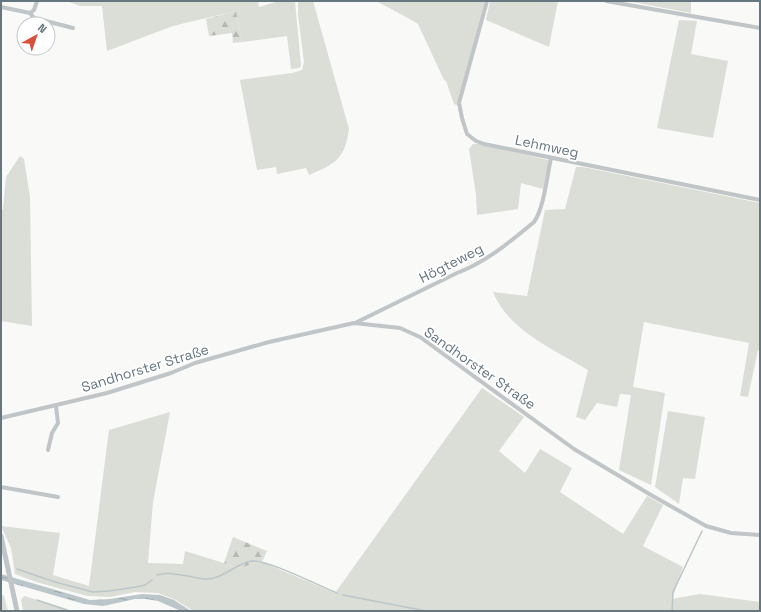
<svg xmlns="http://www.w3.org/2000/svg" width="761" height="612" font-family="'Space Grotesk',sans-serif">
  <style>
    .grass { fill: #daded6 }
    .forest { fill: url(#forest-firs) }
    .water { fill: url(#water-ripples) }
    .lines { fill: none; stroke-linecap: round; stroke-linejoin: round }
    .stream { stroke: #bbc6ca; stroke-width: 1.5 }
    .minor { stroke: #c0c5c8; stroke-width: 4 }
    .tertiary { stroke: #c0c5c8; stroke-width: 5 }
    .labels { text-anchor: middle; stroke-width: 4; stroke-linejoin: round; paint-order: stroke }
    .street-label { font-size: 14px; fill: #667780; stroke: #fff }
  </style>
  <defs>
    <pattern id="forest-firs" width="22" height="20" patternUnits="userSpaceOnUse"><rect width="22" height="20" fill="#daded6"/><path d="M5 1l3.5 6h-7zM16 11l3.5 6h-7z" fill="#b5b9b3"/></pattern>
    <pattern id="water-ripples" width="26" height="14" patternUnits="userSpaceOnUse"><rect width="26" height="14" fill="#bbc6ca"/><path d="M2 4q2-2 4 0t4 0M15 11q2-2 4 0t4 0" fill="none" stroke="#9ca6a9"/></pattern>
  </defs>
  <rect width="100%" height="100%" fill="#f9f9f7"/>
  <g class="grass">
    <path d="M67,1H258L259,7L279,1H295L301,66L299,68L291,69L287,36L242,42L236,11L173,26L107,51L102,6H80Z"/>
    <path d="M298,1H313L349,129C345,159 335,164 309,175L306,168L277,174L276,167L257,170L240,80L292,73L302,70L304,62L298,15Z"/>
    <path d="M376,1H485L457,105L454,104L446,81L444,80L418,24L408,18Z"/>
    <path d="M490,1H558L549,47L486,20Z"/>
    <path d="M627,1H691V13Z"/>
    <path d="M679,20L697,21L691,54L728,61L713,138L657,128Z"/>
    <path d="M473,144H479L548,160L549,163L543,189L521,183L518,209L477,215L476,195L469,149Z"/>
    <path d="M20,156L24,159L30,197L32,326L1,321V209H3L6,177Z"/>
    <path d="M576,167H583L760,203V351L758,350L748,397L740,396L749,343L644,322L633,387L665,393L651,485L619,470L631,395L620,394L617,407L597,403L585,420L576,417L588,370C555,350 508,330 493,292L527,296L545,210L565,209Z"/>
    <path d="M482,388L524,417L499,451L525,473L540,449L572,468L560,492L623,534L647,496L663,505L643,546L683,567L672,599L700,594L760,602V611H193L176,600L158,593L135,592L110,597L87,596L36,582L15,574L11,548L1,526L60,533L53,575L89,586L109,430L170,412L153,502L148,563L183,564L185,551L240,568L255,563L262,562L335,593Z"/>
    <path d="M668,411L705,417L695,479L683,478L679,504L655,487Z"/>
    <path d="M1,594L4,596L8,611H1Z"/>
    <path d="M24,596L68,609V611H23L21,600Z"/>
  </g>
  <g class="forest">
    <path d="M236,11L242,42L233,43L232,33L209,36L206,19Z"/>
    <path d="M233,537L267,551L262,562L255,563L240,568L224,563Z"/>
  </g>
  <path class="water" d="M1,574L90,600L110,599L142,594L160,595L174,600L191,611H181L158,601L146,599H135L103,606L84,604L1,580Z"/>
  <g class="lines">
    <g class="stream">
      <path d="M17,569L55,582L93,592L109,591L136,587L145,585L152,580"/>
      <path d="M157,575C169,570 192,578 205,579C222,580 235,564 251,561C267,559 319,586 337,593"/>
      <path d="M343,595L426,611"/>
      <path d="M37,600L69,611"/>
      <path d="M672,611L673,592L702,531"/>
    </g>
    <g class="minor">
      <path d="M487,1L459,103L462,118L467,134L476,141L484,144L760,200"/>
      <path d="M606,1L760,28"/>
      <path d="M1,7L30,13L34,10L37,1"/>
      <path d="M30,13L34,18L73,28"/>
      <path d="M355,323L457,273C486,262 510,242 534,222C544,208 547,176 551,158"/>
      <path d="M1,418L107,393L171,373L195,363L269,342L354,323L400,328L420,337L574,449L651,495L706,526L731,533L760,535"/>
      <path d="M48,450L52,433L58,423L56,406"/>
      <path d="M1,487L58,497"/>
    </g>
    <path class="tertiary" d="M1,536L17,611"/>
  </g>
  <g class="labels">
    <g class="street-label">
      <text transform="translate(547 146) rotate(12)" y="5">Lehmweg</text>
      <text transform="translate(451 263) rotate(-27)" y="5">Högteweg</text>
      <text transform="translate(145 368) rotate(-17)" y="5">Sandhorster Straße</text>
      <text transform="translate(480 368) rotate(35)" y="5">Sandhorster Straße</text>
    </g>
  </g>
  <rect width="761" height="612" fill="none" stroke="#667780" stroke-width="4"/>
  <g transform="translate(36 36) rotate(40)"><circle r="19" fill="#ffffff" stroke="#c2c9cc"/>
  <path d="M0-3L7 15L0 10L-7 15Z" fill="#d7513a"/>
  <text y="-6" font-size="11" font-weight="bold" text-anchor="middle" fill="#667780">N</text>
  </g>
</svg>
